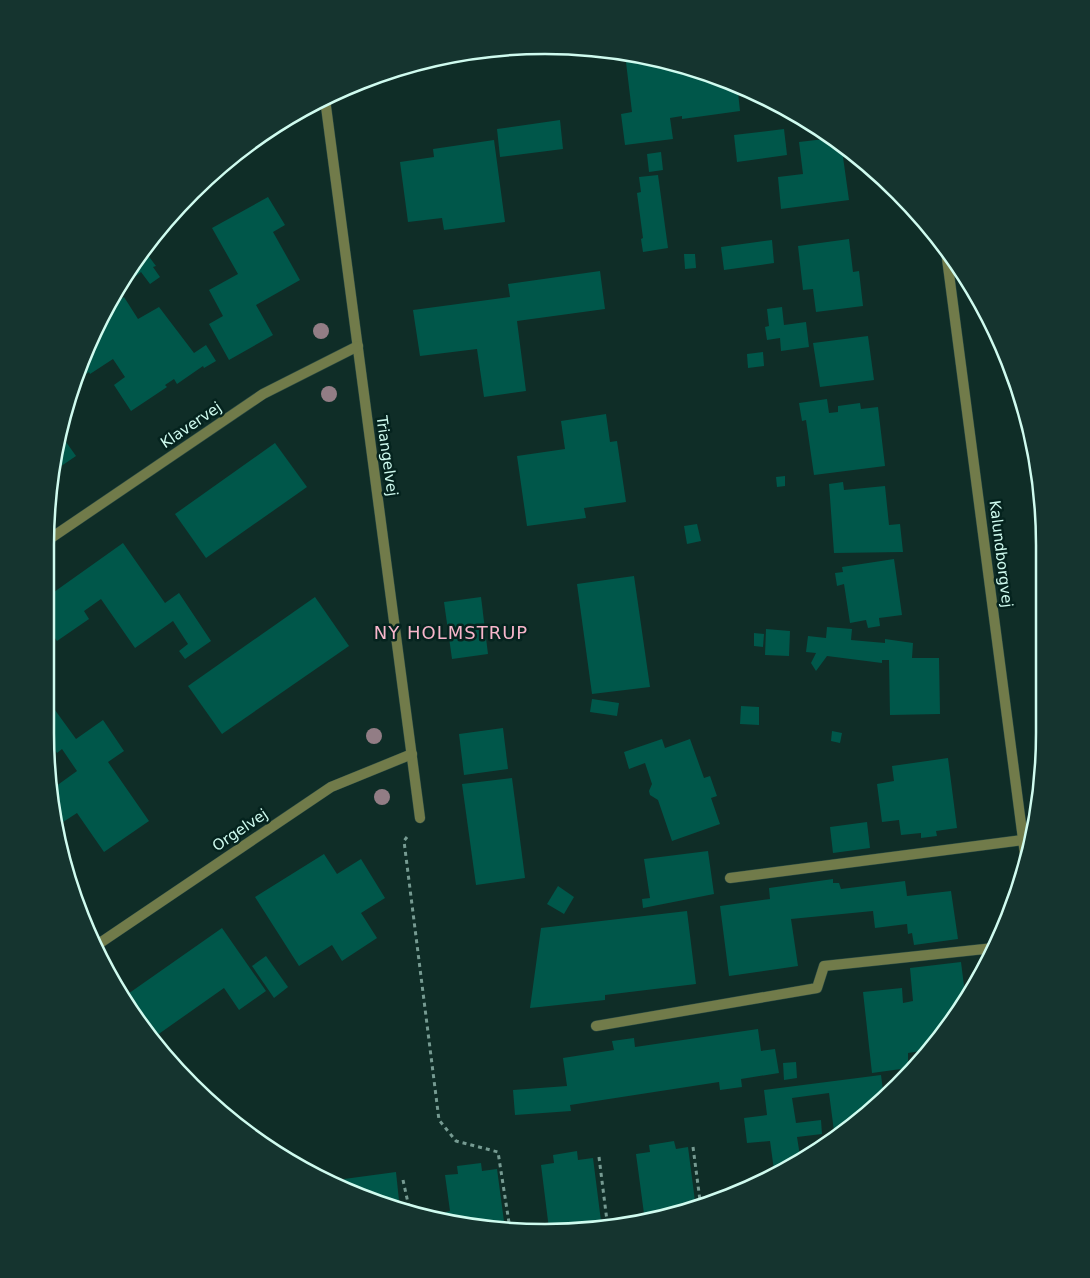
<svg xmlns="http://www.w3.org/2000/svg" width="1090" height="1278" font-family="'DejaVu Sans',sans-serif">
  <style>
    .building { fill: #00574a }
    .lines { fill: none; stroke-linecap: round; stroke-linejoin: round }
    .service-casing { stroke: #2a4a43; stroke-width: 11 }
    .minor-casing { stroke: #2a4a43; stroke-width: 11 }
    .tertiary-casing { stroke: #2a4a43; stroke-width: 11 }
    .path { stroke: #769b92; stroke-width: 3; stroke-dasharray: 4 4; stroke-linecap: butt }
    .service { stroke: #717b4a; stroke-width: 10 }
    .minor { stroke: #717b4a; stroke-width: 10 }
    .tertiary { stroke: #717b4a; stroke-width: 10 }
    .tree { fill: #927d85 }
    .labels { text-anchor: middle; stroke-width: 5; stroke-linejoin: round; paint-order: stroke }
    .street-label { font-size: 15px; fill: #cffbef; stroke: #05231e }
    .quarter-label { font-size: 18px; letter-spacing: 1px; fill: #f8b6cb; stroke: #05231e }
    .rim { fill: none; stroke: #cffbef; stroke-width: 2.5 }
  </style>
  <rect width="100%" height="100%" fill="#0f2d27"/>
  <g class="building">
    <path d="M625,54L674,62L750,91L738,92L740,111L682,119V116L670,118L673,139L625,145L621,114L632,112Z"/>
    <path d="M560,120L563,149L500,157L497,129Z"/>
    <path d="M784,129L787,155L737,162L734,135Z"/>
    <path d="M833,138L853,152L854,155L843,157L849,200L781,209L778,177L803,174L799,142Z"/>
    <path d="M494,140L505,222L444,230L442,218L408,222L400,162L434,157L433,149Z"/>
    <path d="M661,152L663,170L649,172L647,154Z"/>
    <path d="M658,175L668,248L643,252L641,239L643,238L637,193L641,192L639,177Z"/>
    <path d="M268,197L285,225L273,232L300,280L256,305L273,335L229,360L209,324L223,316L209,290L238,274L212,228Z"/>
    <path d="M849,239L853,272L859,271L863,306L816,312L813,289L803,290L798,246Z"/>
    <path d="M772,240L774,263L724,270L721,247Z"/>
    <path d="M144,250L156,266L153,267L160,277L150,284L141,272L123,286L122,284Z"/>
    <path d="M684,254H695L696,268L685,269Z"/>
    <path d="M600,271L605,309L517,321L526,391L484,397L477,349L420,356L413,310L510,297L508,284Z"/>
    <path d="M124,297L138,319L159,307L194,353L206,345L216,361L204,368L203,366L177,384L174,379L165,385L167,387L131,411L114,385L125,377L113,359L90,374L89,372L86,374L81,366L97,324L110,302L111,305Z"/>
    <path d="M782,307L784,325L806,322L809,347L781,351L780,338L767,340L765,327L769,326L767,309Z"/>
    <path d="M868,336L874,380L820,387L813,343Z"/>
    <path d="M763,352L764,366L748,368L747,354Z"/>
    <path d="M827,399L829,413L838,412V406L860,403L861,409L878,407L885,466L814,475L806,420L802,421L799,403Z"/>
    <path d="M606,414L610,442L617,441L626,502L584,508L586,518L527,526L517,456L565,449L561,421Z"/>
    <path d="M59,432L76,456L51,473L55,450Z"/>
    <path d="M275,443L307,487L206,558L175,514Z"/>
    <path d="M785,476V486L777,487L776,477Z"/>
    <path d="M843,482L844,490L885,486L889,525L900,524L903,552L834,553L829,484Z"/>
    <path d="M697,524L701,541L687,544L684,526Z"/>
    <path d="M123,543L165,603L179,593L211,641L185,659L179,651L188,644L173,621L135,648L101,599L84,611L89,619L57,641L47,627V597Z"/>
    <path d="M894,559L902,615L879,618L880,626L868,628L866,620L850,623L844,584L837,586L835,573L843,572L842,567Z"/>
    <path d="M634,576L650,687L592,694L577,584Z"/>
    <path d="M315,597L349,646L222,734L188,686Z"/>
    <path d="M481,597L488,654L452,659L444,602Z"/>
    <path d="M827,627L852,629L851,640L885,643V639L913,643L912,658H939L940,714L890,715L889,660H882V663L827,656L816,671L811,663L816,653L806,652L808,636L826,638Z"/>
    <path d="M766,629L790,631L789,656L765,655Z"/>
    <path d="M754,633L764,634L763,647L754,646Z"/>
    <path d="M47,699L76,739L103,720L124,751L108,762L149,821L104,852L77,813L60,824L56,820L52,789L77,771L62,749L57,753L45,737L46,700Z"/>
    <path d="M592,699L619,703L617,716L590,712Z"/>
    <path d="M741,706L759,707V725L740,724Z"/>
    <path d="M503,728L508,769L464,775L459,734Z"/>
    <path d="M832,731L842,733L840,743L831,741Z"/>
    <path d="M662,739L665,748L690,739L704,778L710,776L717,796L711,798L720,824L672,841L658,800L650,795L649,791L652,784L645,763L629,769L624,752Z"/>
    <path d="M948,758L957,828L936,831L937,836L921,838V833L901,835L899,820L882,822L877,784L894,781L892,766Z"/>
    <path d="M512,778L525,878L476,885L462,784Z"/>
    <path d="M867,822L870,848L833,853L830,827Z"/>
    <path d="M708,851L714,894L643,908L642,899L650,898L644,859Z"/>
    <path d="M324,854L337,874L361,859L385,898L361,913L377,938L342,961L332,945L299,966L255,897Z"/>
    <path d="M833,879V883H839L841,889L905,881L907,896L951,891L958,939L914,945L912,933L908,934L907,924L875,928L873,911L791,919L798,966L729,976L720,906L770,899L769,888Z"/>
    <path d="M558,886L574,897L564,914L547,904Z"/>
    <path d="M687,911L696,984L605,995V1000L530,1008L541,928Z"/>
    <path d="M222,928L266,991L239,1010L224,988L153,1038L125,996Z"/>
    <path d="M266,956L288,987L274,998L252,966Z"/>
    <path d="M961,962L966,1002L961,1011L926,1053L921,1054V1051L908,1053V1068L872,1073L863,992L902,988L903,1003L913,1001L910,968Z"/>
    <path d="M758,1029L761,1051L775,1049L779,1073L741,1079L742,1087L720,1090L719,1082L570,1105L571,1111L515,1115L513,1090L567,1086L563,1058L614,1050L612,1041L634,1038L635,1047Z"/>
    <path d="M796,1062L797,1078L784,1080L783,1063Z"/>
    <path d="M881,1075L884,1098L841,1130L834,1131L829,1093L792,1098L796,1123L821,1120L822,1134L797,1137L801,1162L795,1166L774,1170L770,1141L747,1143L744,1118L767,1115L764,1090Z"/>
    <path d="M674,1141L676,1149L688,1147L696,1209L645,1221L636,1154L650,1152L649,1145Z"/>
    <path d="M577,1151L578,1160L593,1158L602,1229H549L541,1165L554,1163L553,1155Z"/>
    <path d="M481,1163L482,1171L497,1169L505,1229H480L447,1221L446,1212L450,1211L445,1175L458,1174L457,1166Z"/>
    <path d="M396,1172L400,1210L384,1206L345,1187L344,1179Z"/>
  </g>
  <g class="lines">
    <g class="service-casing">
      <g id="service">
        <path d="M730,878L1023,840"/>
        <path d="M596,1026L817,988L824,966L994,948"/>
      </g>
    </g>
    <g class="minor-casing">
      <g id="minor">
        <path d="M325,99L420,818"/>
        <path d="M48,540L263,394L358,346"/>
        <path d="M94,947L331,787L412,754"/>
      </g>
    </g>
    <g class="tertiary-casing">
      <path id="tertiary" d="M946,251L1026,862"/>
    </g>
    <g class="path">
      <path d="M407,837L404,841L439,1120L456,1141L498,1152L510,1229"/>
      <path d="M693,1147L701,1208"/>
      <path d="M599,1157L608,1229"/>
      <path d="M403,1180L410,1212"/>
    </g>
    <use href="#service" class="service"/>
    <use href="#minor" class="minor"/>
    <use href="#tertiary" class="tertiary"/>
  </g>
  <g class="tree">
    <circle cx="321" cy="331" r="8"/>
    <circle cx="329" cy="394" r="8"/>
    <circle cx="374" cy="736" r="8"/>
    <circle cx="382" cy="797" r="8"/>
  </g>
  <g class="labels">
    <g class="street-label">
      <text transform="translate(191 425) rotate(-34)" y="5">Klavervej</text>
      <text transform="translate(387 456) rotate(82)" y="5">Triangelvej</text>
      <text transform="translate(1001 554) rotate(83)" y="5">Kalundborgvej</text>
      <text transform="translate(240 830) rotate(-34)" y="5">Orgelvej</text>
    </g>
    <g class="quarter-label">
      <text x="451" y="639">NY HOLMSTRUP</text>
    </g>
  </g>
  <path d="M0 0H1090V1278H0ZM545 54H545A491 491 0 0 1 1036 545V733A491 491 0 0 1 545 1224H545A491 491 0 0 1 54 733V545A491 491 0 0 1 545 54Z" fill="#15342f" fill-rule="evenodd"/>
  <path class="rim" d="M545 54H545A491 491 0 0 1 1036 545V733A491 491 0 0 1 545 1224H545A491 491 0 0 1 54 733V545A491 491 0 0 1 545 54Z"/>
</svg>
